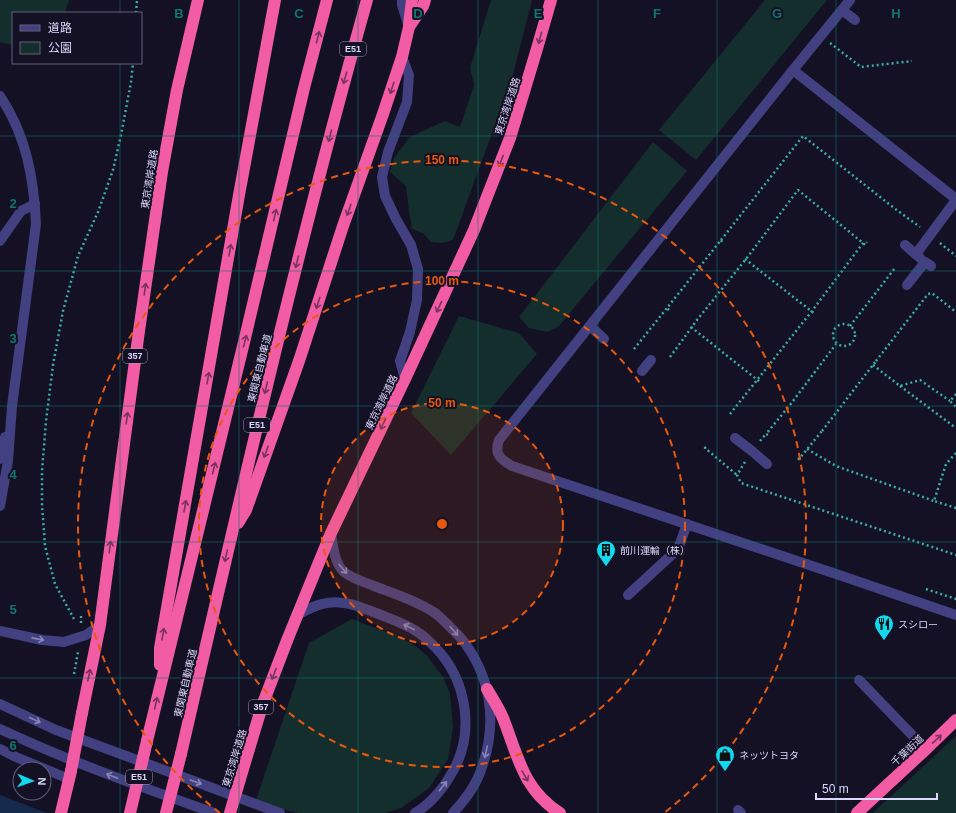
<svg xmlns="http://www.w3.org/2000/svg" width="956" height="813" font-family="Arial,'Noto Sans JP',sans-serif">
  <style>
    .green { fill: #142e2d }
    .water { fill: #14294b }
    .lines { fill: none; stroke-linecap: round; stroke-linejoin: round }
    .path { stroke: #39aea7; stroke-width: 2.5; stroke-dasharray: 2 3; stroke-linecap: butt }
    .minor { stroke: #424080; stroke-width: 10 }
    .highway { stroke: #f25ca4; stroke-width: 12 }
    .highway-bridge { stroke: #f25ca4; stroke-width: 12 }
    .oneway { stroke: #78335e }
    .oneway2 { stroke: #8784b8 }
    .grid { fill: none; stroke: #0f766e; stroke-width: 1; stroke-opacity: 0.55 }
    .ring { fill: none; stroke: #e8590c; stroke-width: 2; stroke-dasharray: 7 5 }
    .labels { text-anchor: middle; stroke-width: 4; stroke-linejoin: round; paint-order: stroke }
    .shield { fill: #141125; stroke: #9f9cbc; stroke-width: 1 }
    .shield-label { font-size: 9px; font-weight: bold; fill: #dbd7fc }
    .street-label { font-size: 10px; fill: #dbd7fc; stroke: #141125 }
    .poi-label { font-size: 10px; fill: #dbd7fc; stroke: #141125; text-anchor: start }
    .grid-label { font-size: 13px; text-anchor: middle; font-weight: bold; fill: #0f766e; stroke: #141125; stroke-width: 4; stroke-linejoin: round; paint-order: stroke }
    .centre { fill: #e8590c; stroke: #141125; stroke-width: 2 }
    .ring-label { font-size: 12px; text-anchor: middle; font-weight: bold; fill: #e8590c; stroke: #141125; stroke-width: 4; stroke-linejoin: round; paint-order: stroke }
  </style>
  <rect width="100%" height="100%" fill="#141125"/>
  <g class="green">
    <path d="M0,0H69L65,13H13V45L0,42Z"/>
    <path d="M491,0H532L512,78L453,240L442,243L431,242L423,233L412,229L409,211L406,186L390,172L394,158L410,137L445,121L460,127L474,85L470,68Z"/>
    <path d="M765,0H827L696,160L659,130Z"/>
    <path d="M653,142L687,171L559,326L548,332L529,328L519,317Z"/>
    <path d="M459,316L519,333L537,354L451,455L411,413Z"/>
    <path d="M352,619L402,638L417,647L427,656L443,677L450,694L453,727L448,759L429,788L401,808L386,813H298L273,807L256,800L309,643Z"/>
    <path d="M956,736V813H873Z"/>
  </g>
  <path class="water" d="M0,795L47,813H0Z"/>
  <g class="lines">
    <g class="path">
      <path d="M136,13L137,0"/>
      <path d="M830,43L861,67L912,61"/>
      <path d="M721,240L803,136L894,208L920,227"/>
      <path d="M940,243L956,256"/>
      <path d="M745,259L815,314"/>
      <path d="M669,310L667,308L721,240L722,242"/>
      <circle cx="844" cy="335" r="11"/>
      <path d="M850,326L895,268"/>
      <path d="M691,327L760,382"/>
      <path d="M634,349L667,308"/>
      <path d="M670,357L697,320L746,259L798,190L863,243L865,245L867,242"/>
      <path d="M876,361L928,294L932,293L956,312"/>
      <path d="M873,365L900,386L920,380L950,401"/>
      <path d="M900,386L956,428"/>
      <path d="M956,394L950,401L956,407"/>
      <path d="M730,414L812,311L863,243"/>
      <path d="M822,431L876,361L875,360"/>
      <path d="M768,435L766,434L790,405L836,344"/>
      <path d="M760,441L766,434"/>
      <path d="M706,447L705,448L737,475"/>
      <path d="M807,449L836,466L934,501"/>
      <path d="M956,453L946,464L934,501L956,508"/>
      <path d="M798,458L799,459L822,431L821,430"/>
      <path d="M745,462L737,475L741,483L956,555"/>
      <path d="M926,589L956,599"/>
      <path d="M81,616V623"/>
      <path d="M74,619L55,584L45,546L42,505V471L46,421L53,365L63,311L78,256L98,212L113,170L121,135L131,82L133,63"/>
      <path d="M74,674L78,652"/>
    </g>
    <g class="minor">
      <path d="M402,0V5L409,27"/>
      <path d="M850,0L793,70L499,440C494,454 500,459 512,466L845,577L956,615"/>
      <path d="M842,10L855,20"/>
      <path d="M402,57L409,75L407,102L388,152L382,177L385,196L396,219L411,245L418,269L417,300L410,332L400,361L405,379"/>
      <path d="M793,70L956,199"/>
      <path d="M0,96C26,134 34,179 36,224L12,406L8,461L0,506"/>
      <path d="M0,241L21,211L35,204"/>
      <path d="M905,245L920,258"/>
      <path d="M916,254L956,200"/>
      <path d="M907,285L925,262L931,266"/>
      <path d="M590,326L604,339"/>
      <path d="M642,371L651,360"/>
      <path d="M735,438L752,451L767,464"/>
      <path d="M0,459L5,437"/>
      <path d="M331,533C333,545 334,563 344,572C353,579 364,582 374,586C395,594 417,601 435,613C444,620 451,628 459,636C491,673 498,722 482,767C477,784 465,800 453,813"/>
      <path d="M628,595L678,549L687,524"/>
      <path d="M297,615C305,611 313,606 322,604C342,598 363,608 381,615C394,620 408,625 419,633C425,637 430,642 435,647C468,681 476,736 450,776C443,789 428,806 415,813"/>
      <path d="M0,631L42,640L64,642L86,635L100,625"/>
      <path d="M859,680L914,737L925,750"/>
      <path d="M0,704L56,730L280,813"/>
      <path d="M0,729C70,762 142,787 214,813"/>
      <path d="M0,749L16,757L69,779"/>
      <path d="M738,810L741,813"/>
    </g>
    <g class="highway">
      <path d="M409,25L412,0"/>
      <path d="M238,523L246,510L299,361L343,226L383,114L402,57L409,27L423,6L425,0"/>
      <path d="M160,665V648L239,195L275,0"/>
      <path d="M487,689C492,698 499,708 503,718C518,756 523,790 560,813"/>
      <path d="M82,713L100,625L139,331L162,172L177,90L198,0"/>
      <path d="M147,741L245,338L304,88L327,0"/>
      <path d="M181,754C239,501 297,249 367,0"/>
      <path d="M240,779L262,706L288,638L331,533L405,379L474,230L510,138L536,52L551,0"/>
      <path d="M61,813L71,771"/>
      <path d="M857,813L925,750L956,720"/>
    </g>
    <g class="highway-bridge">
      <path d="M71,771L82,713"/>
      <path d="M130,813L147,741"/>
      <path d="M166,813L181,754"/>
      <path d="M230,813L240,779"/>
    </g>
  </g>
  <defs><path id="oneway-shaft" d="M-6 0H5M1.5-3L5.5 0L1.5 3" fill="none" stroke-width="1.6" stroke-linecap="round" stroke-linejoin="round"/></defs>
  <g class="oneway">
    <use href="#oneway-shaft" transform="translate(318 37) rotate(-75)"/>
    <use href="#oneway-shaft" transform="translate(540 38) rotate(105)"/>
    <use href="#oneway-shaft" transform="translate(345 78) rotate(106)"/>
    <use href="#oneway-shaft" transform="translate(392 88) rotate(108)"/>
    <use href="#oneway-shaft" transform="translate(330 136) rotate(104)"/>
    <use href="#oneway-shaft" transform="translate(501 161) rotate(111)"/>
    <use href="#oneway-shaft" transform="translate(349 210) rotate(109)"/>
    <use href="#oneway-shaft" transform="translate(275 215) rotate(-77)"/>
    <use href="#oneway-shaft" transform="translate(230 250) rotate(-80)"/>
    <use href="#oneway-shaft" transform="translate(297 262) rotate(104)"/>
    <use href="#oneway-shaft" transform="translate(145 289) rotate(-82)"/>
    <use href="#oneway-shaft" transform="translate(318 303) rotate(108)"/>
    <use href="#oneway-shaft" transform="translate(439 307) rotate(115)"/>
    <use href="#oneway-shaft" transform="translate(245 341) rotate(-76)"/>
    <use href="#oneway-shaft" transform="translate(208 378) rotate(-80)"/>
    <use href="#oneway-shaft" transform="translate(266 388) rotate(103)"/>
    <use href="#oneway-shaft" transform="translate(127 418) rotate(-82)"/>
    <use href="#oneway-shaft" transform="translate(383 424) rotate(116)"/>
    <use href="#oneway-shaft" transform="translate(266 452) rotate(110)"/>
    <use href="#oneway-shaft" transform="translate(214 468) rotate(-76)"/>
    <use href="#oneway-shaft" transform="translate(185 506) rotate(-80)"/>
    <use href="#oneway-shaft" transform="translate(110 547) rotate(-82)"/>
    <use href="#oneway-shaft" transform="translate(226 556) rotate(103)"/>
    <use href="#oneway-shaft" transform="translate(163 634) rotate(-80)"/>
    <use href="#oneway-shaft" transform="translate(274 674) rotate(111)"/>
    <use href="#oneway-shaft" transform="translate(89 675) rotate(-78)"/>
    <use href="#oneway-shaft" transform="translate(156 703) rotate(-77)"/>
    <use href="#oneway-shaft" transform="translate(937 739) rotate(-44)"/>
    <use href="#oneway-shaft" transform="translate(525 776) rotate(60)"/>
  </g>
  <g class="oneway2">
    <use href="#oneway-shaft" transform="translate(343 569) rotate(49)"/>
    <use href="#oneway-shaft" transform="translate(409 627) rotate(-153)"/>
    <use href="#oneway-shaft" transform="translate(454 631) rotate(48)"/>
    <use href="#oneway-shaft" transform="translate(38 639) rotate(11)"/>
    <use href="#oneway-shaft" transform="translate(35 720) rotate(25)"/>
    <use href="#oneway-shaft" transform="translate(486 752) rotate(102)"/>
    <use href="#oneway-shaft" transform="translate(112 776) rotate(-159)"/>
    <use href="#oneway-shaft" transform="translate(196 782) rotate(20)"/>
    <use href="#oneway-shaft" transform="translate(443 786) rotate(-52)"/>
  </g>
  <path class="grid" d="M120,0V13M239,0V813M358,0V813M478,0V813M598,0V813M717,0V813M836,0V813M120,63V813M0,136H956M0,271H956M0,406H956M0,542H956M0,678H956"/>
  <circle cx="442" cy="524" r="121" fill="#e8590c" fill-opacity=".12"/>
  <g class="ring">
    <circle cx="442" cy="524" r="121"/>
    <circle cx="442" cy="524" r="243"/>
    <path d="M220 813A364 364 0 1 1 664 813"/>
  </g>
  <defs>
    <g id="building-pin" transform="scale(1)"><path d="M0 17L-7.5 6A9.5 9.5 0 1 1 7.5 6Z" fill="#13d7ed" stroke="#141125"/><path d="M-4-6H4V6H1V3H-1V6H-4ZM-2.5-4.3h1.7v1.8h-1.7ZM.8-4.3h1.7v1.8H.8ZM-2.5-1h1.7V.8h-1.7ZM.8-1h1.7V.8H.8Z" fill="#111"/></g>
    <g id="restaurant-pin" transform="scale(1)"><path d="M0 17L-7.5 6A9.5 9.5 0 1 1 7.5 6Z" fill="#13d7ed" stroke="#141125"/><path d="M-5-6h1v4h1v-4h1v4h1v-4h1v5L-1.5 .5V6h-2V.5L-5-1ZM5-6V6H3V1.5H1.5Q1.5-4 5-6Z" fill="#111"/></g>
    <g id="shop-pin" transform="scale(1)"><path d="M0 17L-7.5 6A9.5 9.5 0 1 1 7.5 6Z" fill="#13d7ed" stroke="#141125"/><path d="M-5-2.5h2.3a2.7 3.5 0 0 1 5.4 0H5L5.5 6h-11ZM-1.5-2.5h3a1.5 2.3 0 0 0-3 0Z" fill="#111"/></g>
  </defs>
  <g fill-rule="evenodd">
    <use href="#building-pin" x="606" y="550"/>
    <use href="#restaurant-pin" x="884" y="624"/>
    <use href="#shop-pin" x="725" y="755"/>
  </g>
  <g class="labels">
    <g class="shield">
      <rect x="340" y="42" width="26" height="14" rx="3"/>
      <rect x="123" y="349" width="24" height="14" rx="3"/>
      <rect x="244" y="418" width="26" height="14" rx="3"/>
      <rect x="249" y="700" width="24" height="14" rx="3"/>
      <rect x="126" y="770" width="26" height="14" rx="3"/>
    </g>
    <g class="shield-label">
      <text x="353" y="52">E51</text>
      <text x="135" y="359">357</text>
      <text x="257" y="428">E51</text>
      <text x="261" y="710">357</text>
      <text x="139" y="780">E51</text>
    </g>
    <g class="street-label">
      <text transform="translate(507 106) rotate(-72)" y="4">東京湾岸道路</text>
      <text transform="translate(149 179) rotate(-81)" y="4">東京湾岸道路</text>
      <text transform="translate(259 368) rotate(-76)" y="4">東関東自動車道</text>
      <text transform="translate(381 402) rotate(-64)" y="4">東京湾岸道路</text>
      <text transform="translate(185 683) rotate(-77)" y="4">東関東自動車道</text>
      <text transform="translate(907 750) rotate(-43)" y="4">千葉街道</text>
      <text transform="translate(234 758) rotate(-73)" y="4">東京湾岸道路</text>
    </g>
    <g class="poi-label">
      <text x="620" y="554">前川運輸（株）</text>
      <text x="898" y="628">スシロー</text>
      <text x="739" y="759">ネッツトヨタ</text>
    </g>
  </g>
  <g class="grid-label">
    <text x="179" y="18">B</text>
    <text x="299" y="18">C</text>
    <text x="418" y="18">D</text>
    <text x="538" y="18">E</text>
    <text x="657" y="18">F</text>
    <text x="777" y="18">G</text>
    <text x="896" y="18">H</text>
    <text x="13" y="208">2</text>
    <text x="13" y="343">3</text>
    <text x="13" y="479">4</text>
    <text x="13" y="614">5</text>
    <text x="13" y="750">6</text>
  </g>
  <circle cx="442" cy="524" r="6" class="centre"/>
  <g class="ring-label">
    <text x="442" y="164">150 m</text>
    <text x="442" y="285">100 m</text>
    <text x="442" y="407">50 m</text>
  </g>
  <rect x="12" y="12" width="130" height="52" fill="#141125" stroke="#64607b"/>
  <rect x="20" y="25" width="20" height="6" fill="#424080" stroke="#64607b"/>
  <text x="48" y="32" font-size="12" fill="#dbd7fc">道路</text>
  <rect x="20" y="42" width="20" height="12" fill="#142e2d" stroke="#64607b"/>
  <text x="48" y="52" font-size="12" fill="#dbd7fc">公園</text>
  <g transform="translate(32 781) rotate(92)"><circle r="19" fill="#141125" stroke="#64607b"/>
  <path d="M0-3L7 15L0 10L-7 15Z" fill="#13d7ed"/>
  <text y="-6" font-size="11" font-weight="bold" text-anchor="middle" fill="#dbd7fc">N</text>
  </g>
  <path d="M816 793v6h121v-6" fill="none" stroke="#dbd7fc" stroke-width="2"/>
  <text x="822" y="793" font-size="12" fill="#dbd7fc" stroke="#141125" stroke-width="3" paint-order="stroke">50 m</text>
</svg>
